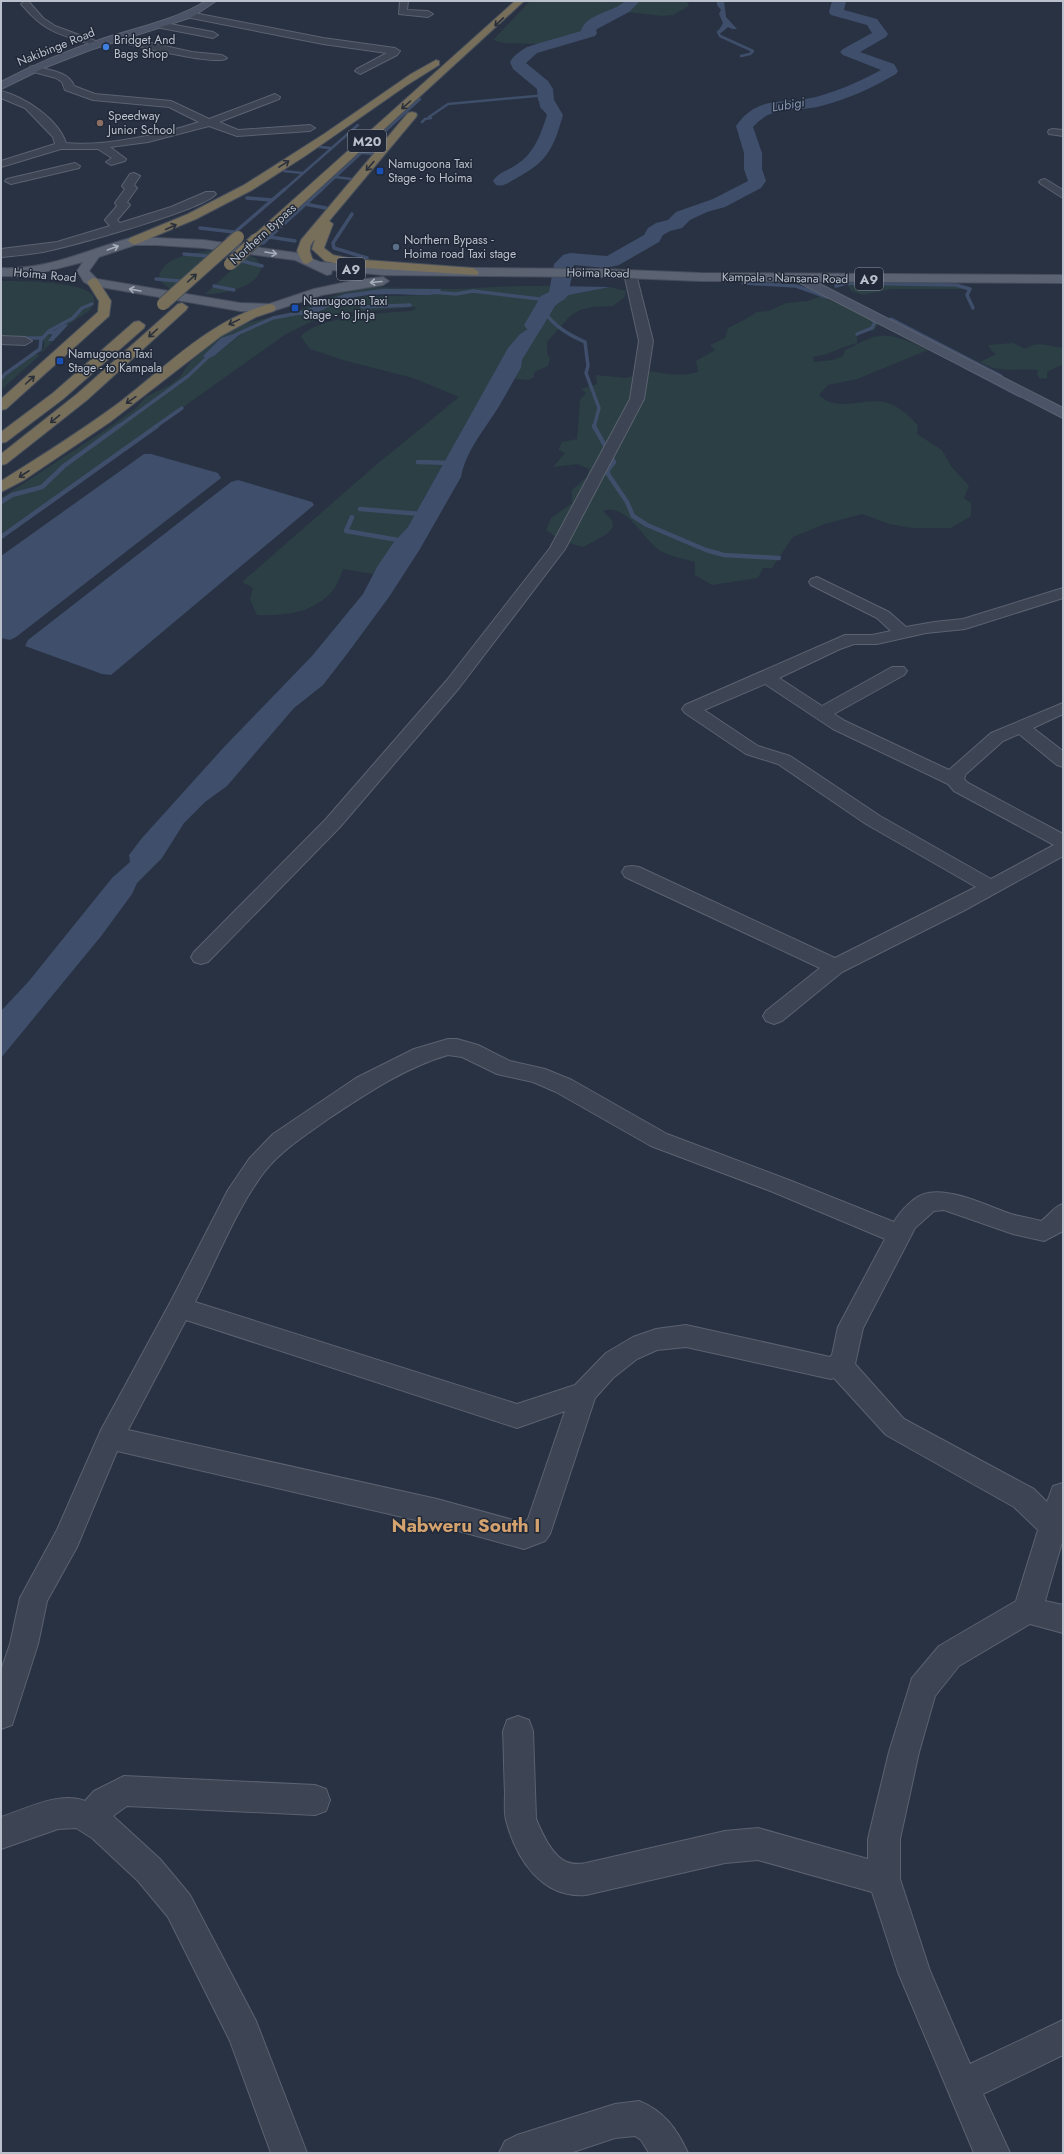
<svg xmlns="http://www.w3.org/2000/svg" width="1064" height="2154" font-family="Jost,sans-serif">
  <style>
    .green { fill: #2b3f44; fill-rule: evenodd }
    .water { fill: #3f4e6b }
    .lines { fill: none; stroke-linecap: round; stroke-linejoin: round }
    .stream-far2 { stroke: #3f4e6b; stroke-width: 2.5 }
    .stream-far1 { stroke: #3f4e6b; stroke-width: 3.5 }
    .stream { stroke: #3f4e6b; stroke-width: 4.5 }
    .river { fill: #3f4e6b; fill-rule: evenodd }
    .street-casing { stroke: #5b6270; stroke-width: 2 }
    .secondary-casing { stroke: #5b6270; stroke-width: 2 }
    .primary-casing { stroke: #464d5c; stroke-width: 2 }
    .highway-casing { stroke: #474f5d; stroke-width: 2 }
    .street { fill: #3d4453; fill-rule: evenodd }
    .secondary { fill: #4b5366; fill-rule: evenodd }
    .primary { fill: #5b6372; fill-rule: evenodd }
    .highway { fill: #786f5a; fill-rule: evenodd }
    .highway-bridge-casing { stroke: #474f5d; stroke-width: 14; stroke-linecap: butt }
    .highway-bridge { stroke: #786f5a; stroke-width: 12 }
    .oneway { stroke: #2a303b }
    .oneway2 { stroke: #a7adba }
    .shop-dot { fill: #3f7fe0; stroke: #212938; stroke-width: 1.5 }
    .education-dot { fill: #8d6e63; stroke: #212938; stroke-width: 1.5 }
    .transit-dot { fill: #1a4fb4; stroke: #212938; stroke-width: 1.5 }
    .service-dot { fill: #5c6f8a; stroke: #212938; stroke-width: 1.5 }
    .labels { text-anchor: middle; stroke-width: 3; stroke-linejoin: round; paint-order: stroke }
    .far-poi-label { font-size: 12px; fill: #bac0cc; stroke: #212938; text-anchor: start }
    .far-street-label { font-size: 12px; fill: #bac0cc; stroke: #212938 }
    .far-water-label { font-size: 13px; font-style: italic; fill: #8393b2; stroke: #212938 }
    .shield { fill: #212938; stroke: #8c93a0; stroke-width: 1 }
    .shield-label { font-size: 13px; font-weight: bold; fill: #bac0cc }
    .near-quarter-label { font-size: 19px; font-weight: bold; fill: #d3a26e; stroke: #212938 }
  </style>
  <rect width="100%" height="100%" fill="#293243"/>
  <g class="green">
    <path d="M530,1H687L689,6L673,15L662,16L619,11L597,20L588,30L538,44L504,43L493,40Z"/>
    <path d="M216,250L171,290L159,280C158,256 199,252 216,250Z"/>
    <path d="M248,255L256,258L261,266C262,286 221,295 205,294Z"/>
    <path d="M1,281C21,281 72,281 89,292C93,294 94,298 95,302L89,311L68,325L65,324L50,335V342L53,341L42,352H40L44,348V338L28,337L25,340L1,339Z"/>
    <path d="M846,282L956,284L972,289H891L863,295L851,291Z"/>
    <path d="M517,286H554L551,291L555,293L528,329L520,334L498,367L408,527L393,543L373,574L343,569C341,575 338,583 334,589C315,613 286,616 257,615L250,599L253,588L242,582L376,465L459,397L413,378L346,361L310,349L301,337C313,317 390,312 412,311L417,307L339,313L317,319L286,334L1,537V498L104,431L136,408L146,397L170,385L180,377L190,362L225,332L239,325L300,310L343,292L369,287L456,289ZM441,290L439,294L429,295L352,297L314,312L297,314L344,294ZM241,331L243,333L214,356L207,358L204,356L221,338Z"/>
    <path d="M610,287L626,291L625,297L613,306L592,307L580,310L570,316L547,342V353L550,359L548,366L534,372V377L529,380L515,379L521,368L522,360L555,306L569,295Z"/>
    <path d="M821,296L879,323L874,330L857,334V343C841,347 829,355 813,357L814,362L833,360L843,356L845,350C853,347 860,342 868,339C889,330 910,342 928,350L857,379L828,385L819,395C839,414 864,396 888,403C900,407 910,417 918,425L917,434L942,450L951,466L969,486L964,498L971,503V516L951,528H912L889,524L862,514L825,524L793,537L772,568H763L758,578L712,585L695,575V562C684,559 669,556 659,550C643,539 627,503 603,511L612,520L613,527L607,534L583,547L562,541L546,530L551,518L572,503V490L587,477L589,469L578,464L553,467L565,453L558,450L562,442L577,439L580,400L586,393L581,389L597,384L596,375L626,378L634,375V370C656,370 677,379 698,372L696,361L715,350L710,345L725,338L728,328L744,320L757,312L769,311L786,303L808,301Z"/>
    <path d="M1013,343L1025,349C1038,340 1049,346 1063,348V364L1047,372V378L1040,379L1037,375L1038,370C1016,368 1000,374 980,362L996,354L991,350L988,345Z"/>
    <path d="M36,354L40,355L1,390V381L6,375Z"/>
  </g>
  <g class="water">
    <path d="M717,1H724L726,17L737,29H732L728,27L721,33L718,32L723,23L719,14L721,10L717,5Z"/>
    <path d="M588,30C570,46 528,41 517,61C522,74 547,78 543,98L548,101L546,104L549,115L554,120L553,121L540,107L537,85L514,69L511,60C529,39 564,40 588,30Z"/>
    <path d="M554,286L610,287L569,295L555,306L522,360L521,368C513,381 506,395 498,408C484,430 466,451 461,477L420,549L389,597L347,654L323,685L294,708L227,786L205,802L184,823L162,858L137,883L132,894L102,935L1,1058V1011L29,981L112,878L130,862L129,855L142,838L225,746L312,656L363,594L377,567L393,543L408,527L508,348L520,334L528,329L555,294L551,291Z"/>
    <path d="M382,289H441L439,294L429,295C405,295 374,292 351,298C337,301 310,320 296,314L344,294Z"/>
    <path d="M65,324L68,325L53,341H48L55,330Z"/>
    <path d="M242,331L243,332L214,356L207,359L203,356L221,338Z"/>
    <path d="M144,454H151L218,473L221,478L16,637L10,640L1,638V556Z"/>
    <path d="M238,480L312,502L314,505L111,675L102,674L25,646L28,640L231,482Z"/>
  </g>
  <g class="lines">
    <g class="stream-far2">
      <path d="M724,27L718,32L720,36L753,51L750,54L741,56"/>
      <path d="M422,122L425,119L431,118L429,117L448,104L547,95"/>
      <path d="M375,141L383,142"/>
      <path d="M320,147L330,148"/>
      <path d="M362,153L373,154"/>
      <path d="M284,171L302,173"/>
      <path d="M335,177L351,179"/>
      <path d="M284,190L358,125"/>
      <path d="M321,190L420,99"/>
    </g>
    <g class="stream-far1">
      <path d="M247,198L271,200"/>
      <path d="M305,204L326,208"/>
      <path d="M352,214L333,243L334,248L367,258"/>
      <path d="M200,228L234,232"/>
      <path d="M270,237L295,241"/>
      <path d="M227,239L285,189"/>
      <path d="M263,243L322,189"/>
      <path d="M184,254L207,256"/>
      <path d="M242,261L262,266"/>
      <path d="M156,279L179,281"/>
      <path d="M743,283L796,286L827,297"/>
      <path d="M214,286L234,290"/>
      <path d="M836,286L846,283L956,285L970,289L967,295L973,308"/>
      <path d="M431,292L456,294L473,291L548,300"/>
      <path d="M362,307L410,305"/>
      <path d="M543,310C554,326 567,334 585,342L588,366L586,373L599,408L594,427"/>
      <path d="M891,319L1001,376"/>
      <path d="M49,331L73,318L82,308L92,304"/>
      <path d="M237,334L273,318L304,312"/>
      <path d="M857,334L872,328L875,322L869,317"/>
      <path d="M19,338H42"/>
      <path d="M965,367L1020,396"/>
      <path d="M1,379L5,374L40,349L41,340L48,332L55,333"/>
      <path d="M118,427L188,376L211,354"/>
      <path d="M155,427L182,408"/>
    </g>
    <g class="stream">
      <path d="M594,426L614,462L608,470V474L627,502L633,516L647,525L706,550L724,555L779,558"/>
      <path d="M418,462L452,463"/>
      <path d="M1,502L12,495L42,487L64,466L119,426"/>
      <path d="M360,509L421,514"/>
      <path d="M352,517L346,531L404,541"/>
      <path d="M1,537L157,426"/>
    </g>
    <g class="river">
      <path d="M625,1H640L629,12L599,28L596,30L597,33L595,36L537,53L526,63L548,81L553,89L554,100L563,115C553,150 547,162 515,179C507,183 505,187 496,185L493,181C499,172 507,171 516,165C534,154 541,134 547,115L538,100L537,89L513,69L510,62C515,55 520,51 527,47L581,31C585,14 614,12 625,1Z"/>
      <path d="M832,1H846L844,10L877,19L888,34L886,37L860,52L894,64L898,71L896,74C872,88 848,99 821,106C795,113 773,104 753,127L762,153V169L766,181L761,188L725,207L707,212L690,220L682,228L670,231L663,235L659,242L619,265L605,268L574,265L568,295L565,299L556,304L541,329L534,331L527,329L524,325L541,296L549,292L554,264L563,255L570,253L607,256L644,235L648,228L656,223L668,220L676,212L713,199L748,181L744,169V153L736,126C758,94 784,105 816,97C838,91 861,81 881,70L843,55L840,52L843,49L872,33L867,25L831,15L829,12Z"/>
    </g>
    <g class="street-casing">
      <g id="street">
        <path d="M26,1L29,2L43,18L55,26L101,43L96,46L93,45C60,34 46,33 23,6L21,4Z"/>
        <path d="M400,1H408L407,10L428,11L433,14L428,17L399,14Z"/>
        <path d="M189,12L323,38L395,48L400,51L397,55L360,74L355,71L357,69L387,53L323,44L186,17V13Z"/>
        <path d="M159,22L213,32L218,35L213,38L156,27V23Z"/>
        <path d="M115,35L192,52L222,55L227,58C219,67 128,44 112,40L110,38Z"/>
        <path d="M33,66C47,70 69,71 74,86L95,94L171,101L209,119L275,94L280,97L279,99L219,122L238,130L310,125L315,128L310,131L237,136L209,126L148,142L110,147L126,159L125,161L111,165L106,162L112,158L98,149H61L1,167V161L55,144L53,137L25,108L1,98V91C25,97 58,119 66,143C104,147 163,134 199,122L169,107L93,100L65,90L62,82L56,78L30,71V67Z"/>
        <path d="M1053,129L1063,130V136L1049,134L1048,132L1049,130Z"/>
        <path d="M75,163L80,166L79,168L11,184L5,181L7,179Z"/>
        <path d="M134,173L140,176L134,185L137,188L127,202L130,205L117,220L120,223L171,207L206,192H214L216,194C204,210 68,247 43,252C29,254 15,256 1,257V249L57,242L110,226L105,220L117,206L115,203L125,189L122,186L130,174Z"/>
        <path d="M1045,179L1063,190V198L1041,184L1039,182L1041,180Z"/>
        <path d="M631,274L637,278L653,341L644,399L565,549L459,688L340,827L208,962L201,964L194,962L191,957L194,952L326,819L447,680L550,548L630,399L639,341L625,278Z"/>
        <path d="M1,336L25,337L32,341L25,345L1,344Z"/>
        <path d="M817,577L889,612L906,627L934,622L963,619L1063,588V598L965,629L926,633L877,644H854L840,649L779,678L822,706L892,667H904L907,671L904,675L834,714L845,721L949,770L991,733L1063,703V714L1033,728L1063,751V767L1057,765L1019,734L1003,741L966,774L964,779L968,783L1063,834V856L965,910L842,972L782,1021L774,1024L766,1021L763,1016L766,1011L820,968L625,877L622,872L625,867L632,866L639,867L835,958L976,887L866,824L778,764L746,754L685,713L682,709L685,705L845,635H872L891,631L877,618L811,585L809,582L811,579ZM765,684L833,729L948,784L954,791L1054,845L991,879L880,816L790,756L758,746L704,710Z"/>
        <path d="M448,1039H457L478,1045L510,1061L545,1069L572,1080L667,1134L789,1180L894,1222C900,1211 915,1195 928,1193C952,1188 988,1206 1011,1214C1021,1217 1031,1218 1041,1221C1050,1215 1053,1207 1063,1204V1231L1044,1241L1013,1234L944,1210L934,1211L915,1228L863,1328L855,1364L904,1419L1034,1489L1047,1502L1053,1486L1063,1483V1539L1045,1601L1063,1605V1633L1030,1624L959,1666L935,1696L919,1752L900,1839V1879L930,1971L970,2064L1063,2020V2055L983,2094L1010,2153H974L898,1972L872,1892L758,1860L725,1863L586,1895C542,1899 516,1859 506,1820C504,1812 505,1801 505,1793C504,1772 504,1752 503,1731L507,1720L518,1716L529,1720L533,1731L536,1819C542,1833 552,1856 567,1862C573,1865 580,1864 586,1863L725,1831L758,1828L868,1859V1839L889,1752L912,1678L939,1646L1016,1601L1038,1530L1014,1507L886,1435L834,1378L831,1379L686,1347L657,1350L637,1359L613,1378L595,1398L550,1534L545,1541L524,1549L437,1525L117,1451L77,1547L47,1601L38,1644L12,1725L1,1729V1670L10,1644L20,1598L57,1530L101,1430L171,1301L228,1190L249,1159L273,1134L356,1078L414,1049ZM448,1055L462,1057L497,1074L533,1082L556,1092L651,1146L773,1192L885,1239L838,1327L832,1355L830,1357L686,1325L656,1329L633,1337L606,1353L575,1385L517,1404L195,1302C216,1261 237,1207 265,1171C283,1149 306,1135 328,1119C366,1094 404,1068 448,1055ZM186,1320L517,1428L565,1411L528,1519L524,1523L437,1499L128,1430Z"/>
        <path d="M124,1776L315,1785L326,1789L330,1800L326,1811L315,1815L127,1806L113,1816L160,1859L190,1895L256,2021L307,2153H271L230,2041L168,1917L138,1881L92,1838L76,1828L58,1829L1,1849V1817C26,1809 59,1791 85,1801L94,1791Z"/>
        <path d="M639,2101C664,2111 677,2129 688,2153H649L641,2140L635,2136L615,2138L570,2153H499L505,2141L517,2135L615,2104Z"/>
      </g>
    </g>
    <g class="secondary-casing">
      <g id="secondary">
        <path d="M206,1H216L192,17L90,50L46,67L1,89V82C35,64 69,50 105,38C140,27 175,20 206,1Z"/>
        <path d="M802,275L1063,408V418L798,282L796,279Z"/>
      </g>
    </g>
    <g class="primary-casing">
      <path id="primary" d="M134,237L203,240L297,253L320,262L383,267L601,269L700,273L1063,275V283L700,281L601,277L383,275L332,270L331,274L327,275L295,260L203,248L156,245H135L99,257L89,271L97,279L240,303L269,304L314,289L356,280L383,277L389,281L383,285L322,295L270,312L240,311L89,285L84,282L77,271L83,262L44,272L43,276L39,277L1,276V268C50,270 88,249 134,237Z"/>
    </g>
    <g class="highway-casing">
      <g id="highway">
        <path d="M515,1H524L261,242H253L251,239L253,236Z"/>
        <path d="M436,60L439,61V65L407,85L305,156L252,190L196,219L134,245L128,241L130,238L188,214L244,185L324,134L411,74Z"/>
        <path d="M412,112L416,113L417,115L416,117L329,221L333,224L324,248L333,255L352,259L473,268L479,272L477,275L352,267L325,261L312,249L315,239C308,247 309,251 313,260L307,264L303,263L297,251L301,240L408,113Z"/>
        <path d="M93,278L97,279L111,301L109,316L6,409L1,410V399L98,312L99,301L87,282Z"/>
        <path d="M182,303L188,307L186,310L87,400L6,464L1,465V454L77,394L178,304Z"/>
        <path d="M270,304L274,305L276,308L274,311L256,317L221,336L110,422L24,480L1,492V481C41,456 82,430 120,402C167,366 211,319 270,304Z"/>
        <path d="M139,321L145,325L144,328L63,399L6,442L1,443V432L53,393L134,322Z"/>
      </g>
    </g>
    <use href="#street" class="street"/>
    <use href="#secondary" class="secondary"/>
    <use href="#primary" class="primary"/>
    <use href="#highway" class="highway"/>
    <g class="highway-bridge-casing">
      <g id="highway-bridge">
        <path d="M230,264L257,239"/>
        <path d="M163,304L238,237"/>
      </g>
    </g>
    <use href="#highway-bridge" class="highway-bridge"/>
  </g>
  <defs><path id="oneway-shaft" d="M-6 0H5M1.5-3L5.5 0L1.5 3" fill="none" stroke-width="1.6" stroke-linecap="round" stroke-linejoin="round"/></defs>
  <g class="oneway">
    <use href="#oneway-shaft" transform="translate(499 22) rotate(137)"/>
    <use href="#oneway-shaft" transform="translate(406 105) rotate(138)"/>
    <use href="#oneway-shaft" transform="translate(284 164) rotate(-32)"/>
    <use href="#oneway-shaft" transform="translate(370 166) rotate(130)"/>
    <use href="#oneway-shaft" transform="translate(171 227) rotate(-24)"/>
    <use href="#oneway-shaft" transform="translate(192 278) rotate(-42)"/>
    <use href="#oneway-shaft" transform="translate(234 322) rotate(154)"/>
    <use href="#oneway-shaft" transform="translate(153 333) rotate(138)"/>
    <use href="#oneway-shaft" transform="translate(30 380) rotate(-42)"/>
    <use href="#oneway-shaft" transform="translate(131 400) rotate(145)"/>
    <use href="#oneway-shaft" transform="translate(55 419) rotate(141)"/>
    <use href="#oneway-shaft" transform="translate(24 474) rotate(147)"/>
  </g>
  <g class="oneway2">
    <use href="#oneway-shaft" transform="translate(113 248) rotate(-20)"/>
    <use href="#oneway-shaft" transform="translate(271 253) rotate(9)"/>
    <use href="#oneway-shaft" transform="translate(376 282) rotate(175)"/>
    <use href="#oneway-shaft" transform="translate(135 290) rotate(-170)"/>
  </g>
  <circle class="shop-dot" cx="106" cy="47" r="4"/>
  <circle class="education-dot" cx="100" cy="123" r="4"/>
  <g class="transit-dot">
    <rect x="376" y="167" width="8" height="8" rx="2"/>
    <rect x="291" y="304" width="8" height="8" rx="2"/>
    <rect x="56" y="357" width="8" height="8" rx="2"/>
  </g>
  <circle class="service-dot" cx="396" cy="247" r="4"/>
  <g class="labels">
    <g class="far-poi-label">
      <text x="114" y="44">Bridget And<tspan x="114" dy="14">Bags Shop</tspan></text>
      <text x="108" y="120">Speedway<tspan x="108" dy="14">Junior School</tspan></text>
      <text x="388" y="168">Namugoona Taxi<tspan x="388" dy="14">Stage - to Hoima</tspan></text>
      <text x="404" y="244">Northern Bypass -<tspan x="404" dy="14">Hoima road Taxi stage</tspan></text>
      <text x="303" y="305">Namugoona Taxi<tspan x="303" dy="14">Stage - to Jinja</tspan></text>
      <text x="68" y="358">Namugoona Taxi<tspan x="68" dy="14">Stage - to Kampala</tspan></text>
    </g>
    <g class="far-street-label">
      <text transform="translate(56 47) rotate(-22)" y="4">Nakibinge Road</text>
      <text transform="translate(263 234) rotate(-42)" y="4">Northern Bypass</text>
      <text transform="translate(598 273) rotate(1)" y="4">Hoima Road</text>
      <text transform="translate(45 275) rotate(5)" y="4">Hoima Road</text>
      <text transform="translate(785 278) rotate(1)" y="4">Kampala - Nansana Road</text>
    </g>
    <g class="far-water-label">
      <text transform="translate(788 104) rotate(-9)" y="5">Lubigi</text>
    </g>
    <g class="shield">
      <rect x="348" y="130" width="38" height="22" rx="3"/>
      <rect x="337" y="258" width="28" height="22" rx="3"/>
      <rect x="855" y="268" width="28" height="22" rx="3"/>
    </g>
    <g class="shield-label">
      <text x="367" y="146">M20</text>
      <text x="351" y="274">A9</text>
      <text x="869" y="284">A9</text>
    </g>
    <g class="near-quarter-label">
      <text x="466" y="1532">Nabweru South I</text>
    </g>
  </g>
  <rect width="1064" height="2154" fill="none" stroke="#bac0cc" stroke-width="4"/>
</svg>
